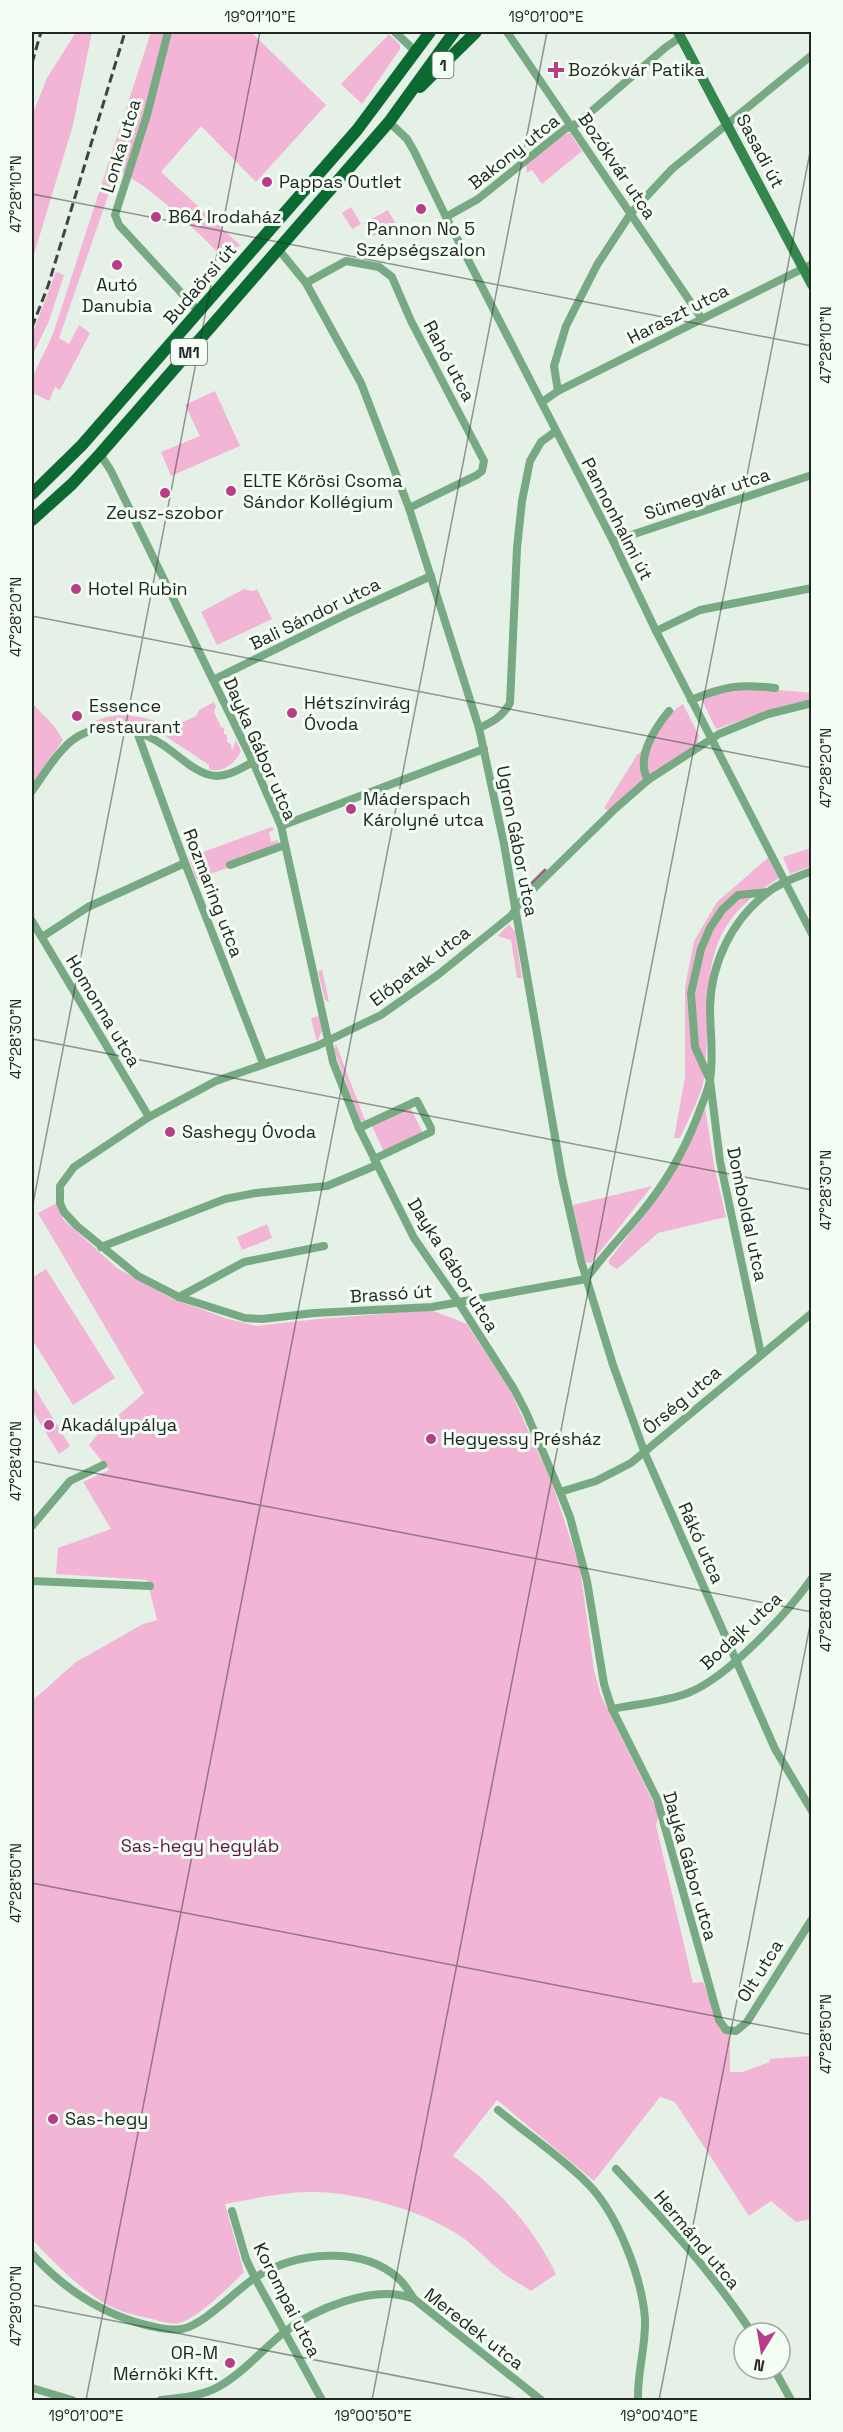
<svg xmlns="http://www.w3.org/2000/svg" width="843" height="2432" font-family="'Space Grotesk',sans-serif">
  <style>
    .green { fill: #f3b5d5 }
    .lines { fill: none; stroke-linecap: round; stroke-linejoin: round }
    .stream { stroke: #995f7f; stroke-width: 3 }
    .street { stroke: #77aa82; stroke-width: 8 }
    .secondary { stroke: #33874d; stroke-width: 10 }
    .primary { stroke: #0a6a32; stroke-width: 12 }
    .rail { stroke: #3f4440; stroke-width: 3; stroke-dasharray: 9 4.5; stroke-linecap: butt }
    .ticks { fill: none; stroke: #222623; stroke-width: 1.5; stroke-opacity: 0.45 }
    .poi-dot { fill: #b93b89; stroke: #f3fef5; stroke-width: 2 }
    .labels { text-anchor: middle; stroke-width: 6; stroke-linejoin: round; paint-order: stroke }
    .shield { fill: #f3fef5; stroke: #616762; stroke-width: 1.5 }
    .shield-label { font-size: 16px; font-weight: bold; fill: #222623 }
    .poi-label { font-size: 18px; fill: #222623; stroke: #f3fef5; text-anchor: start }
    .street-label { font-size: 18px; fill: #222623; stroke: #f3fef5 }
    .park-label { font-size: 18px; fill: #5f1544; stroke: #f3fef5 }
    .neatline { fill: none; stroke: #222623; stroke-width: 2 }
    .ticks-label { font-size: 15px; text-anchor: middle; fill: #222623 }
  </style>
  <rect width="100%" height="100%" fill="#e5f1e7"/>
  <g class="green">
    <path d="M76,32H92L73,125L32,261V116L47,78Z"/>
    <path d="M151,32H251L326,105L256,182L201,126L161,172L240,245L225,260C200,233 149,185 117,170L59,338L69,344L79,325L90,333L60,390L55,387L49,401L35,394L32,398V378L53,334Z"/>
    <path d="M389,34L400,45V49L362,104L341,84Z"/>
    <path d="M570,133L582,151L542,184L532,170L527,173L526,165L565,134Z"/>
    <path d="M351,207L361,224L352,229L342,213Z"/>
    <path d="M388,210L396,224L372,237L364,223Z"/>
    <path d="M56,272L64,275L49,321L32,356V335Z"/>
    <path d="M215,391L240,446L171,476L161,452L200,436L185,405Z"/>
    <path d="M244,589L253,591L257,589L272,619L217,645L201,612Z"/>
    <path d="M744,687L812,693L811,699L779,707L716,729L701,698Z"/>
    <path d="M214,702L216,706L214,712L221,727L224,728V734L227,735V742L231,744L232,751L236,740L241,751C236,763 221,774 209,769V765L152,727L144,728L120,722L88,725C118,707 143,718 174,726L196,716L199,710Z"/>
    <path d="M32,703L54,726L63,740L32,784Z"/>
    <path d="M683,704L699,736L697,745L643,780L608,811L604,808L637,755L654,740L670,713Z"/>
    <path d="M272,827L274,830L269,832L271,842L278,840V844L233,866L196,879L189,857Z"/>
    <path d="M811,848V866L790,874L783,857Z"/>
    <path d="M769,857L779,878C692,931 713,984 705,1070C704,1093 689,1117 680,1138H674L685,1077V987L694,941L717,902Z"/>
    <path d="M509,924L515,932L522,978H517L511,940L498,936Z"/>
    <path d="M322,969L329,1002L325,1000L318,972Z"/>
    <path d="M319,1016L322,1030L317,1042L311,1018Z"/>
    <path d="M336,1044L366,1123L360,1120L334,1050Z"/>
    <path d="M410,1107L423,1133L384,1152L372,1126Z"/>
    <path d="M705,1107L714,1165L726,1217L658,1233L617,1269L609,1264V1260L661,1193Z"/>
    <path d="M652,1186L591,1263L585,1262L573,1205Z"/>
    <path d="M57,1203L63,1219L117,1268L171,1298L225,1318L256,1326L318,1319L431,1310L467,1324L511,1392L553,1486L580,1568L594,1670L601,1696L659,1814L656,1825L693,1983L703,1982L718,2020L730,2032V2072H742L770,2062L769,2059L811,2056V2219L796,2222L771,2201L749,2216L675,2102L660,2097L594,2181L497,2100L453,2156C497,2187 533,2226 556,2274L531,2291C522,2285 512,2280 504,2274C489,2262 475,2246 459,2235C420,2210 358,2192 311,2192C282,2192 254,2199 225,2204L244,2272C230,2286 197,2319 179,2323C170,2325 160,2321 152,2319C137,2316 121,2312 108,2305C81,2290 52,2261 32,2239V1701L76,1662L143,1624L157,1620L147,1580L56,1574L58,1548L111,1529L83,1482L109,1470L89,1445L101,1430L144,1393L38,1213Z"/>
    <path d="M267,1224L272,1238L242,1250L237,1237Z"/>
    <path d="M46,1269L115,1378L73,1405L32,1339V1278Z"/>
    <path d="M32,1384L70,1446L59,1454L32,1410Z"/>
  </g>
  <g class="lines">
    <path class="stream" d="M527,891L528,887L545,870"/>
    <g class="street">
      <path d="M168,32L147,115L115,215L119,225L199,312"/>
      <path d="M395,32L415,51"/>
      <path d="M507,32L702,319"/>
      <path d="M389,122L407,139L414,151L446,217L613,541L656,631L812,934"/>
      <path d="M446,217L478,199L565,129L578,123L666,47L681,37"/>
      <path d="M279,250L306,283L361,383L409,508L479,728L504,844L562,1177L581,1261L613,1365L644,1451L775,1749L812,1811"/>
      <path d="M306,283L346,261L379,267L392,277L411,321L484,461L482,471L477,475L409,508"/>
      <path d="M558,391L812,264"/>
      <path d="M542,402L558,391L554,366L566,326L597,265L631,213L672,169L812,55"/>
      <path d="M100,454L111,471L253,762L281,826L333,1062L359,1128L414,1238L459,1303L514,1389L526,1412L560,1492L570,1517L587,1581L604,1684L612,1709L657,1799L719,2020L726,2030L736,2031L747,2022L812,1919"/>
      <path d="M613,541L812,475"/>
      <path d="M656,631L700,610L812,588"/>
      <path d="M213,680L349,613L431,576"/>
      <path d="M691,700C725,686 739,684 775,688"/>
      <path d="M812,703L768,714L719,734L648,780L616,808L520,902L512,915L439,974L381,1015L317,1046L216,1081L149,1117L74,1167L60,1186V1203L64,1212L77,1226L138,1276L179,1297L245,1318L262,1319L314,1313L432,1307L586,1279C603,1255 623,1235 641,1213C665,1184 685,1149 698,1115C702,1104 708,1091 710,1080C714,1057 710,1031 710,1007C711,963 732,920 767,893C779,883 797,877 812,871"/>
      <path d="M479,728C493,722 503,716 510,703L517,548L522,501L530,461L541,442L556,431"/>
      <path d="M137,732L185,863L263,1063"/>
      <path d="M648,780C635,758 655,728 669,711"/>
      <path d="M32,791C42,777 52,760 65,747C91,719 135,726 163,745C178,755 192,770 210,775C225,779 240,769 253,762"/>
      <path d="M281,826L484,749"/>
      <path d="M230,865L285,845"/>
      <path d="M32,921L149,1117"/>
      <path d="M42,937L88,907L185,863"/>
      <path d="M359,1128L417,1101L431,1128V1132L374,1159"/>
      <path d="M101,1247L225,1199L256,1193L327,1186L377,1165"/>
      <path d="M179,1297L244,1262L324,1246"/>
      <path d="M761,1354L720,1161L710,1080L695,1047L691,993L701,949L710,928L722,910L738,895L768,892"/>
      <path d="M560,1492L596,1481L631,1463L812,1313"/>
      <path d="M32,1526L70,1481L103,1465"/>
      <path d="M32,1581L150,1586"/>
      <path d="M612,1709C636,1704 665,1702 688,1693C727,1678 788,1613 812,1578"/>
      <path d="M498,2110C528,2135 562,2157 589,2185C618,2215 642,2278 645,2319C646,2346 637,2373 638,2400"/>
      <path d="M616,2169C665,2221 713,2273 752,2333"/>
      <path d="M232,2211L246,2259L255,2278L322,2400"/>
      <path d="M32,2254C64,2289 103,2315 150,2326C160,2328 171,2331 182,2329C204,2325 236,2290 256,2277C296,2252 361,2245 398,2278C405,2284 409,2292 414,2299"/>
      <path d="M774,2369L791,2400"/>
      <path d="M32,2388L72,2400"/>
      <path d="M161,2400C180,2398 202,2396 218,2387C242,2374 261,2351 282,2334C313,2309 375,2283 414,2299L541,2400"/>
    </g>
    <path class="secondary" d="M678,32L812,285"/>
    <g class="primary">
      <path d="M420,87L476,32"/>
      <path d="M32,494L82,445L357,130L430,32"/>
      <path d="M32,520L72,484L100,454L389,122L454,32"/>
    </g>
    <g class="rail">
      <path d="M32,63L41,32"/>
      <path d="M32,327L48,286L125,32"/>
    </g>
  </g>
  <path class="ticks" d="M32,194L812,346M32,616L812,768M32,1039L812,1190M32,1209L260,32M32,1461L812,1612M32,1883L812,2035M32,2305L521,2400M86,2400L547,32M372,2400L812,142M659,2400L812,1615"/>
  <g class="poi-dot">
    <path d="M553 61h6v6h6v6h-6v6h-6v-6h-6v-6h6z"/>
    <circle cx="267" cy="182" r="6"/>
    <circle cx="421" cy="209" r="6"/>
    <circle cx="156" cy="217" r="6"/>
    <circle cx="117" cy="265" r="6"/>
    <circle cx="231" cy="491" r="6"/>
    <circle cx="165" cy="493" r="6"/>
    <circle cx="76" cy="589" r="6"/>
    <circle cx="292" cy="713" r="6"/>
    <circle cx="77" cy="716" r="6"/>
    <circle cx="351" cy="809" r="6"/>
    <circle cx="170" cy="1132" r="6"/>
    <circle cx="49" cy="1425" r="6"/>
    <circle cx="431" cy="1439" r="6"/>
    <circle cx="53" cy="2119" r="6"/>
    <circle cx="230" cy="2363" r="6"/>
  </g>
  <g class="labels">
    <g class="shield">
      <rect x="432.5" y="52" width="21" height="26" rx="4.5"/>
      <rect x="171" y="339" width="36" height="26" rx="4.5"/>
    </g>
    <g class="shield-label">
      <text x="443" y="71">1</text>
      <text x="189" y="358">M1</text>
    </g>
    <g class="poi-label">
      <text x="568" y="76">Bozókvár Patika</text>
      <text x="279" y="188">Pappas Outlet</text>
      <text x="168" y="223">B64 Irodaház</text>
      <text x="421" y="235" text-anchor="middle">Pannon No 5<tspan x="421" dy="21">Szépségszalon</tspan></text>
      <text x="117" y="291" text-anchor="middle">Autó<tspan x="117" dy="21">Danubia</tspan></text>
      <text x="243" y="487">ELTE Kőrösi Csoma<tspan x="243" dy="21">Sándor Kollégium</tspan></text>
      <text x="165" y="519" text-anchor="middle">Zeusz-szobor</text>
      <text x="88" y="595">Hotel Rubin</text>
      <text x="304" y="709">Hétszínvirág<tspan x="304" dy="21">Óvoda</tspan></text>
      <text x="89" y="712">Essence<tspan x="89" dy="21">restaurant</tspan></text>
      <text x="363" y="805">Máderspach<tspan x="363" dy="21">Károlyné utca</tspan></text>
      <text x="182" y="1138">Sashegy Óvoda</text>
      <text x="61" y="1431">Akadálypálya</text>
      <text x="443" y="1445">Hegyessy Présház</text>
      <text x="65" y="2125">Sas-hegy</text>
      <text x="218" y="2359" text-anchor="end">OR-M<tspan x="218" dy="21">Mérnöki Kft.</tspan></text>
    </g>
    <g class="street-label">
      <text transform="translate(121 146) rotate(-73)" y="6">Lonka utca</text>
      <text transform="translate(760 151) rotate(62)" y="6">Sasadi út</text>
      <text transform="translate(514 152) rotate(-38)" y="6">Bakony utca</text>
      <text transform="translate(617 166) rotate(56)" y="6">Bozókvár utca</text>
      <text transform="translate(200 284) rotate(-49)" y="6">Budaörsi út</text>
      <text transform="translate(678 314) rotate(-27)" y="6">Haraszt utca</text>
      <text transform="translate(449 361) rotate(62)" y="6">Rahó utca</text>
      <text transform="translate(707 494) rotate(-18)" y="6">Sümegvár utca</text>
      <text transform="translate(617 519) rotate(63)" y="6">Pannonhalmi út</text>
      <text transform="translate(315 614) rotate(-26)" y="6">Bali Sándor utca</text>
      <text transform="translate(260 749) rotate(66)" y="6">Dayka Gábor utca</text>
      <text transform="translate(517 841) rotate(79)" y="6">Ugron Gábor utca</text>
      <text transform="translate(213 893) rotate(69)" y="6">Rozmaring utca</text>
      <text transform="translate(420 966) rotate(-37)" y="6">Előpatak utca</text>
      <text transform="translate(103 1011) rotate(59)" y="6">Homonna utca</text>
      <text transform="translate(747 1214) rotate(78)" y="6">Domboldal utca</text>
      <text transform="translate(453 1265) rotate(58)" y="6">Dayka Gábor utca</text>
      <text transform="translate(391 1294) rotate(-4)" y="6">Brassó út</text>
      <text transform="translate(682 1400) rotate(-40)" y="6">Őrség utca</text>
      <text transform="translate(701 1543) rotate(66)" y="6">Rákó utca</text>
      <text transform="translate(741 1631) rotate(-43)" y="6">Bodajk utca</text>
      <text transform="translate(690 1866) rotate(74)" y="6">Dayka Gábor utca</text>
      <text transform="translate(760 1971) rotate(-58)" y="6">Olt utca</text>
      <text transform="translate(697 2240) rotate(50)" y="6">Hermánd utca</text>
      <text transform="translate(287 2300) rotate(63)" y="6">Korompai utca</text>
      <text transform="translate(474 2329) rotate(38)" y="6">Meredek utca</text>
    </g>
    <g class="park-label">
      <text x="200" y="1852">Sas-hegy hegyláb</text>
    </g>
  </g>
  <rect width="843" height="2432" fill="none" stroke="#f3fef5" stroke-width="66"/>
  <g transform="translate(762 2351) rotate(191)"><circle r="28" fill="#f3fef5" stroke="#9fa8a1" stroke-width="1.5"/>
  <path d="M0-4.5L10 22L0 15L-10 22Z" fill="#b93b89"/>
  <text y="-9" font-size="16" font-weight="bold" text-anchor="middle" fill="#222623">N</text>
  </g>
  <rect x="33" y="33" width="777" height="2366" class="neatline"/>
  <g class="ticks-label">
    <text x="260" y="22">19°01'10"E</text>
    <text x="546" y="22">19°01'00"E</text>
    <text transform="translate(16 194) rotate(-90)" y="5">47°28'10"N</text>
    <text transform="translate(826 345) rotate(-90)" y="5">47°28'10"N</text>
    <text transform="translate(16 617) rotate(-90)" y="5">47°28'20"N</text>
    <text transform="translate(826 768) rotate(-90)" y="5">47°28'20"N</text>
    <text transform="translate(16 1039) rotate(-90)" y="5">47°28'30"N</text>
    <text transform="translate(826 1190) rotate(-90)" y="5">47°28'30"N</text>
    <text transform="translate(16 1461) rotate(-90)" y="5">47°28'40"N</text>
    <text transform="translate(826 1612) rotate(-90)" y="5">47°28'40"N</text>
    <text transform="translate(16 1883) rotate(-90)" y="5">47°28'50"N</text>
    <text transform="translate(826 2034) rotate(-90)" y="5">47°28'50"N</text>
    <text transform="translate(16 2306) rotate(-90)" y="5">47°29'00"N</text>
    <text x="86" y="2421">19°01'00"E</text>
    <text x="373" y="2421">19°00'50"E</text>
    <text x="659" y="2421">19°00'40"E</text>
  </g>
</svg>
